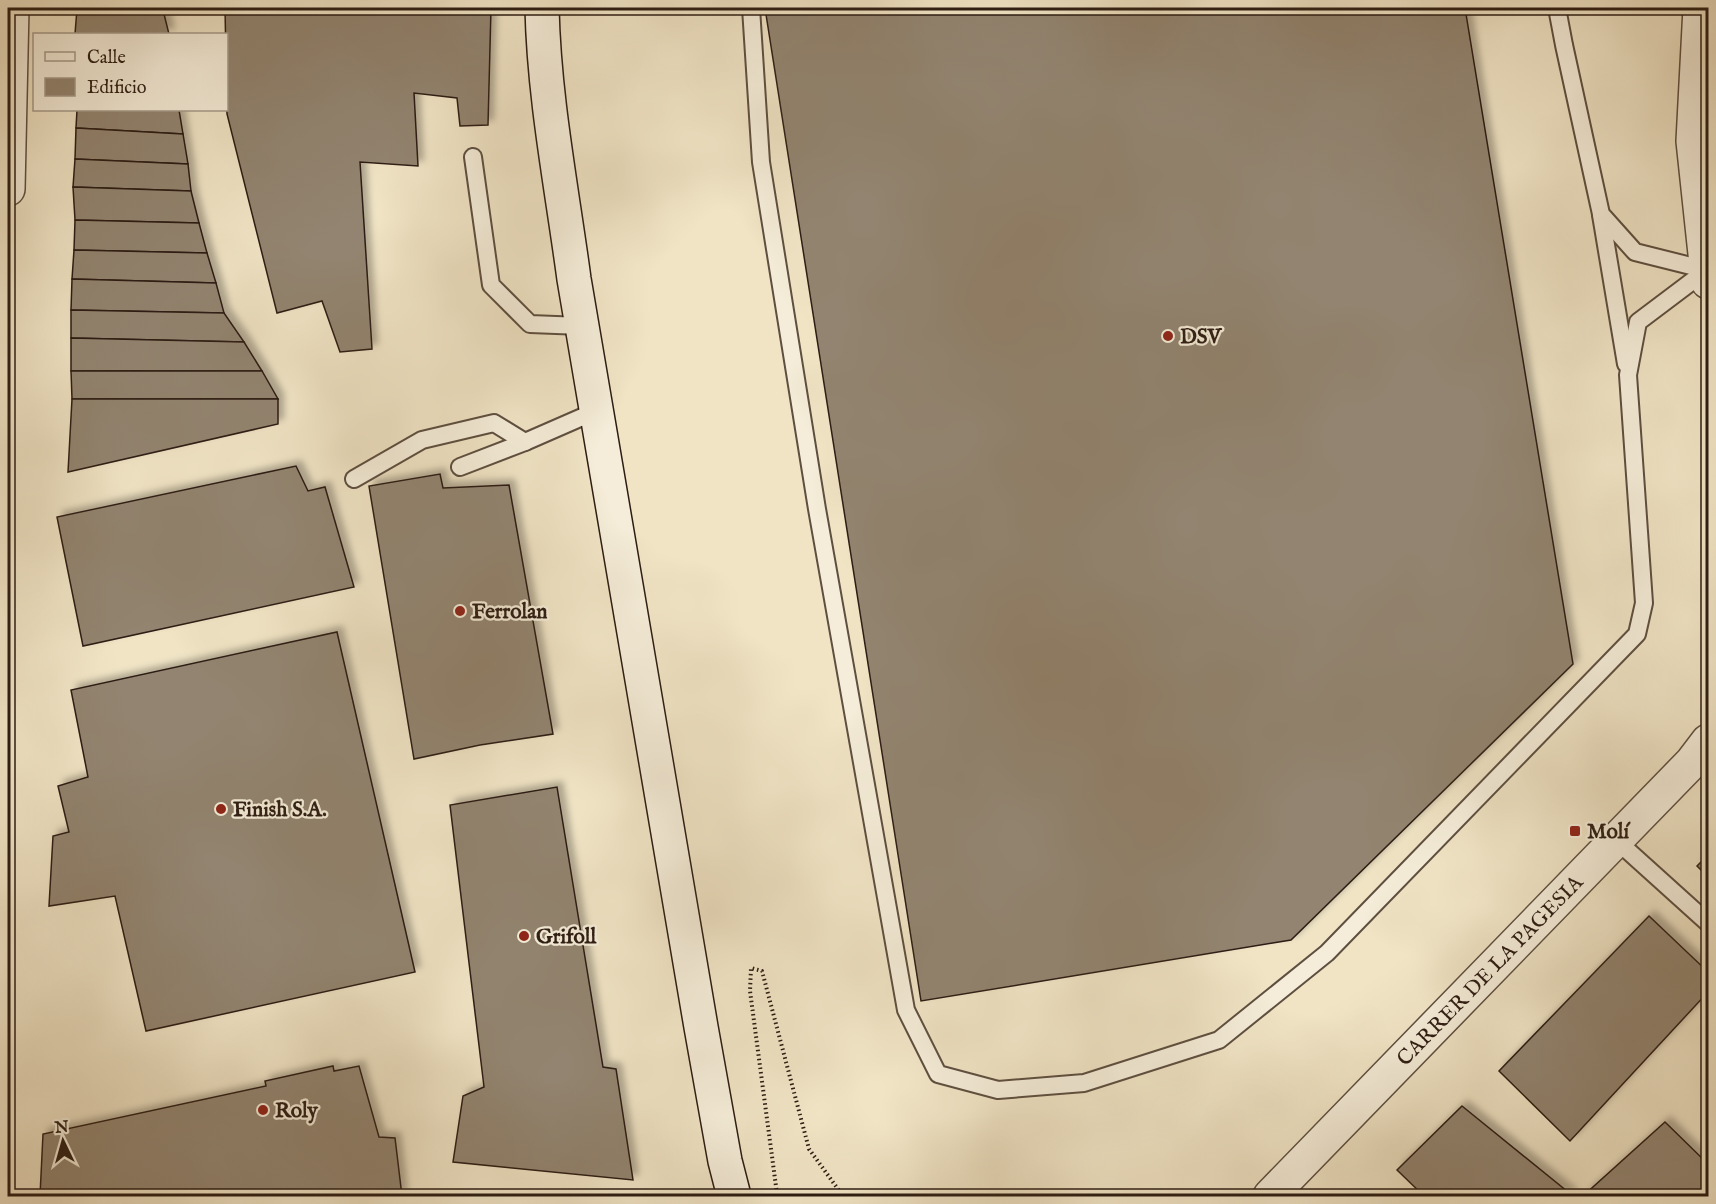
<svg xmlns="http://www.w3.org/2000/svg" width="1716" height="1204" font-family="'IM FELL English',serif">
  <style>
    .building { fill: #928470; stroke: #2d1d13; stroke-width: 1.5; filter: url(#shadow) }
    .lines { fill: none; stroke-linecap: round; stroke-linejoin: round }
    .service-casing { stroke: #5e4f40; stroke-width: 20 }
    .minor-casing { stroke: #5e4f40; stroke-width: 36 }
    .secondary-casing { stroke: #2d1d13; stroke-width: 36 }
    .path { stroke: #2d1d13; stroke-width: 4; stroke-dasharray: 1.5 3; stroke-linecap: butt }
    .service { stroke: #f5edd9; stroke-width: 16 }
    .minor { stroke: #f5edd9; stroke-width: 33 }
    .secondary { stroke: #f5edd9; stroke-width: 33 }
    .poi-dot { fill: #8f2418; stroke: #f5edd9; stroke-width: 2 }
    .labels { text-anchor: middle; stroke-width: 4.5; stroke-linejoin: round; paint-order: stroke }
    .poi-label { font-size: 21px; font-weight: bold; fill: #2d1d13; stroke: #f5edd9; text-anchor: start }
    .street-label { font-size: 21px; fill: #2d1d13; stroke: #f5edd9 }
  </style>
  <defs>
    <filter id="shadow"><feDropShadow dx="5.5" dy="-5.5" stdDeviation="3" flood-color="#0004"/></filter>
  </defs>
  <rect width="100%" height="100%" fill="#f0e4c5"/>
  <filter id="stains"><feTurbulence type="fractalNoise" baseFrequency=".00333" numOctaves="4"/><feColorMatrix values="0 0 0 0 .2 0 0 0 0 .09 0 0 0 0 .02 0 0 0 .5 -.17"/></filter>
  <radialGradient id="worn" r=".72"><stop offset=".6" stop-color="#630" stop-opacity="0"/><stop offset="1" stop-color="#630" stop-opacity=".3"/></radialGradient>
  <g class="building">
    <path d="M77,8H162L163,10L77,9Z"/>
    <path d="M225,8H491L488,125L460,126L457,98L414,93L418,166L360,162L372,349L340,352L322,301L277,313L227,114Z"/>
    <path d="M765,8H1465L1573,664L1291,940L921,1001Z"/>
    <path d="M77,9L163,10L169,34H75Z"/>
    <path d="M77,110H179L183,134L76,128Z"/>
    <path d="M76,128L183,134L188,164L75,159Z"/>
    <path d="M75,159L188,164L191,191L73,187Z"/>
    <path d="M73,187L191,191L199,223L75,220Z"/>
    <path d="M75,220L199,223L207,253L74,250Z"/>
    <path d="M74,250L207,253L216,283L72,279Z"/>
    <path d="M72,279L216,283L224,313L71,310Z"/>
    <path d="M71,310L224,313L244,342L71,338Z"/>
    <path d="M71,338L244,342L262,371H71Z"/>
    <path d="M71,371H262L278,399H72Z"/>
    <path d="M72,399H278V424L68,472Z"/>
    <path d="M296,466L308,491L325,487L354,587L83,646L57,517Z"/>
    <path d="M440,474L443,488L509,485L553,734L480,745L414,759L369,486Z"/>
    <path d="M337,632L415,972L146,1031L115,896L49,906L53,836L69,832L58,786L88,777L71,690Z"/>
    <path d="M557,787L603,1067L616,1069L633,1180L453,1162L463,1096L484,1087L450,805Z"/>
    <path d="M1708,855V877L1697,866Z"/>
    <path d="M1649,916L1708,972V992L1570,1141L1499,1071Z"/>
    <path d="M333,1066L334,1071L359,1066L379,1137L395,1138L402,1196H40L43,1134L266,1086L265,1081Z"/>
    <path d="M1462,1106L1573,1196H1424L1397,1170Z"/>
    <path d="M1665,1122L1708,1164V1196H1583Z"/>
  </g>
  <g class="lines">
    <g class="service-casing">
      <g id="service">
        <path d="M751,8L761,162L817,509L906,1010L938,1074L998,1090L1084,1083L1219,1040L1327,953L1637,634L1644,603L1628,375L1638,322L1707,270"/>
        <path d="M1557,8L1564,45L1601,214L1635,252L1707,270"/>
        <path d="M473,157L491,285L530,324L582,326"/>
        <path d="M1601,215L1626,364"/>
        <path d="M460,467L525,442L596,411"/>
        <path d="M354,479L422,440L494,423L525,442"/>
        <path d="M1616,840L1708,923"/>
      </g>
    </g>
    <g class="minor-casing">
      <g id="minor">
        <path d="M1700,8L1693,141L1708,282"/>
        <path d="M8,189L12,8"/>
        <path id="s1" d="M1270,1196L1692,762L1708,741"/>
      </g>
    </g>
    <g class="secondary-casing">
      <path id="secondary" d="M542,8C544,99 562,189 574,279L701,1027L725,1161L734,1196"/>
    </g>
    <path class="path" d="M777,1194L750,991L751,968L762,971L809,1149L843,1196"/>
    <use href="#service" class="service"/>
    <use href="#minor" class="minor"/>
    <use href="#secondary" class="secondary"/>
  </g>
  <g class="poi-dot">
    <circle cx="1168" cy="336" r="6"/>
    <circle cx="460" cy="611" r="6"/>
    <circle cx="221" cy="809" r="6"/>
    <rect x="1569" y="825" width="12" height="12" rx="3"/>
    <circle cx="524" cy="936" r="6"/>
    <circle cx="263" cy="1110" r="6"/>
  </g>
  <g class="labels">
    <g class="poi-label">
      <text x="1180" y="343">DSV</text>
      <text x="472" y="618">Ferrolan</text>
      <text x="233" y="816">Finish S.A.</text>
      <text x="1587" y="838">Molí</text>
      <text x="536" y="943">Grifoll</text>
      <text x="275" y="1117">Roly</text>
    </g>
    <g class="street-label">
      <text dy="7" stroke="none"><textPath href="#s1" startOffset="315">CARRER DE LA PAGESIA</textPath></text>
    </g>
  </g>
  <rect width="1716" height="1204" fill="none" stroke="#f0e4c5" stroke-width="30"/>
  <rect x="9" y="9" width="1698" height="1186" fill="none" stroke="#2d1d13" stroke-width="3"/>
  <rect x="15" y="15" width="1686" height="1174" fill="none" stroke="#2d1d13" stroke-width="1.5"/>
  <rect x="33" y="33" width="195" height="78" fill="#f5edd9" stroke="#a59a8a" stroke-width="1.5"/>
  <rect x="45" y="52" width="30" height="9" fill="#f5edd9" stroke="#a59a8a" stroke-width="1.5"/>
  <text x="87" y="63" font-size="18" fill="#2d1d13">Calle</text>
  <rect x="45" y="78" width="30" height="18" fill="#928470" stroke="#a59a8a" stroke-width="1.5"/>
  <text x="87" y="93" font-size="18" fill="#2d1d13">Edificio</text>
  <g transform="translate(63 1141) rotate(355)" stroke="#f5edd9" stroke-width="4.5" paint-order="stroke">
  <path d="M0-4.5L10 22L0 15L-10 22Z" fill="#2d1d13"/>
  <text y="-9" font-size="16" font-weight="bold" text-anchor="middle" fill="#2d1d13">N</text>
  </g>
  <rect width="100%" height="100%" filter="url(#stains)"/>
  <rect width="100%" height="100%" fill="url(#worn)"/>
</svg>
